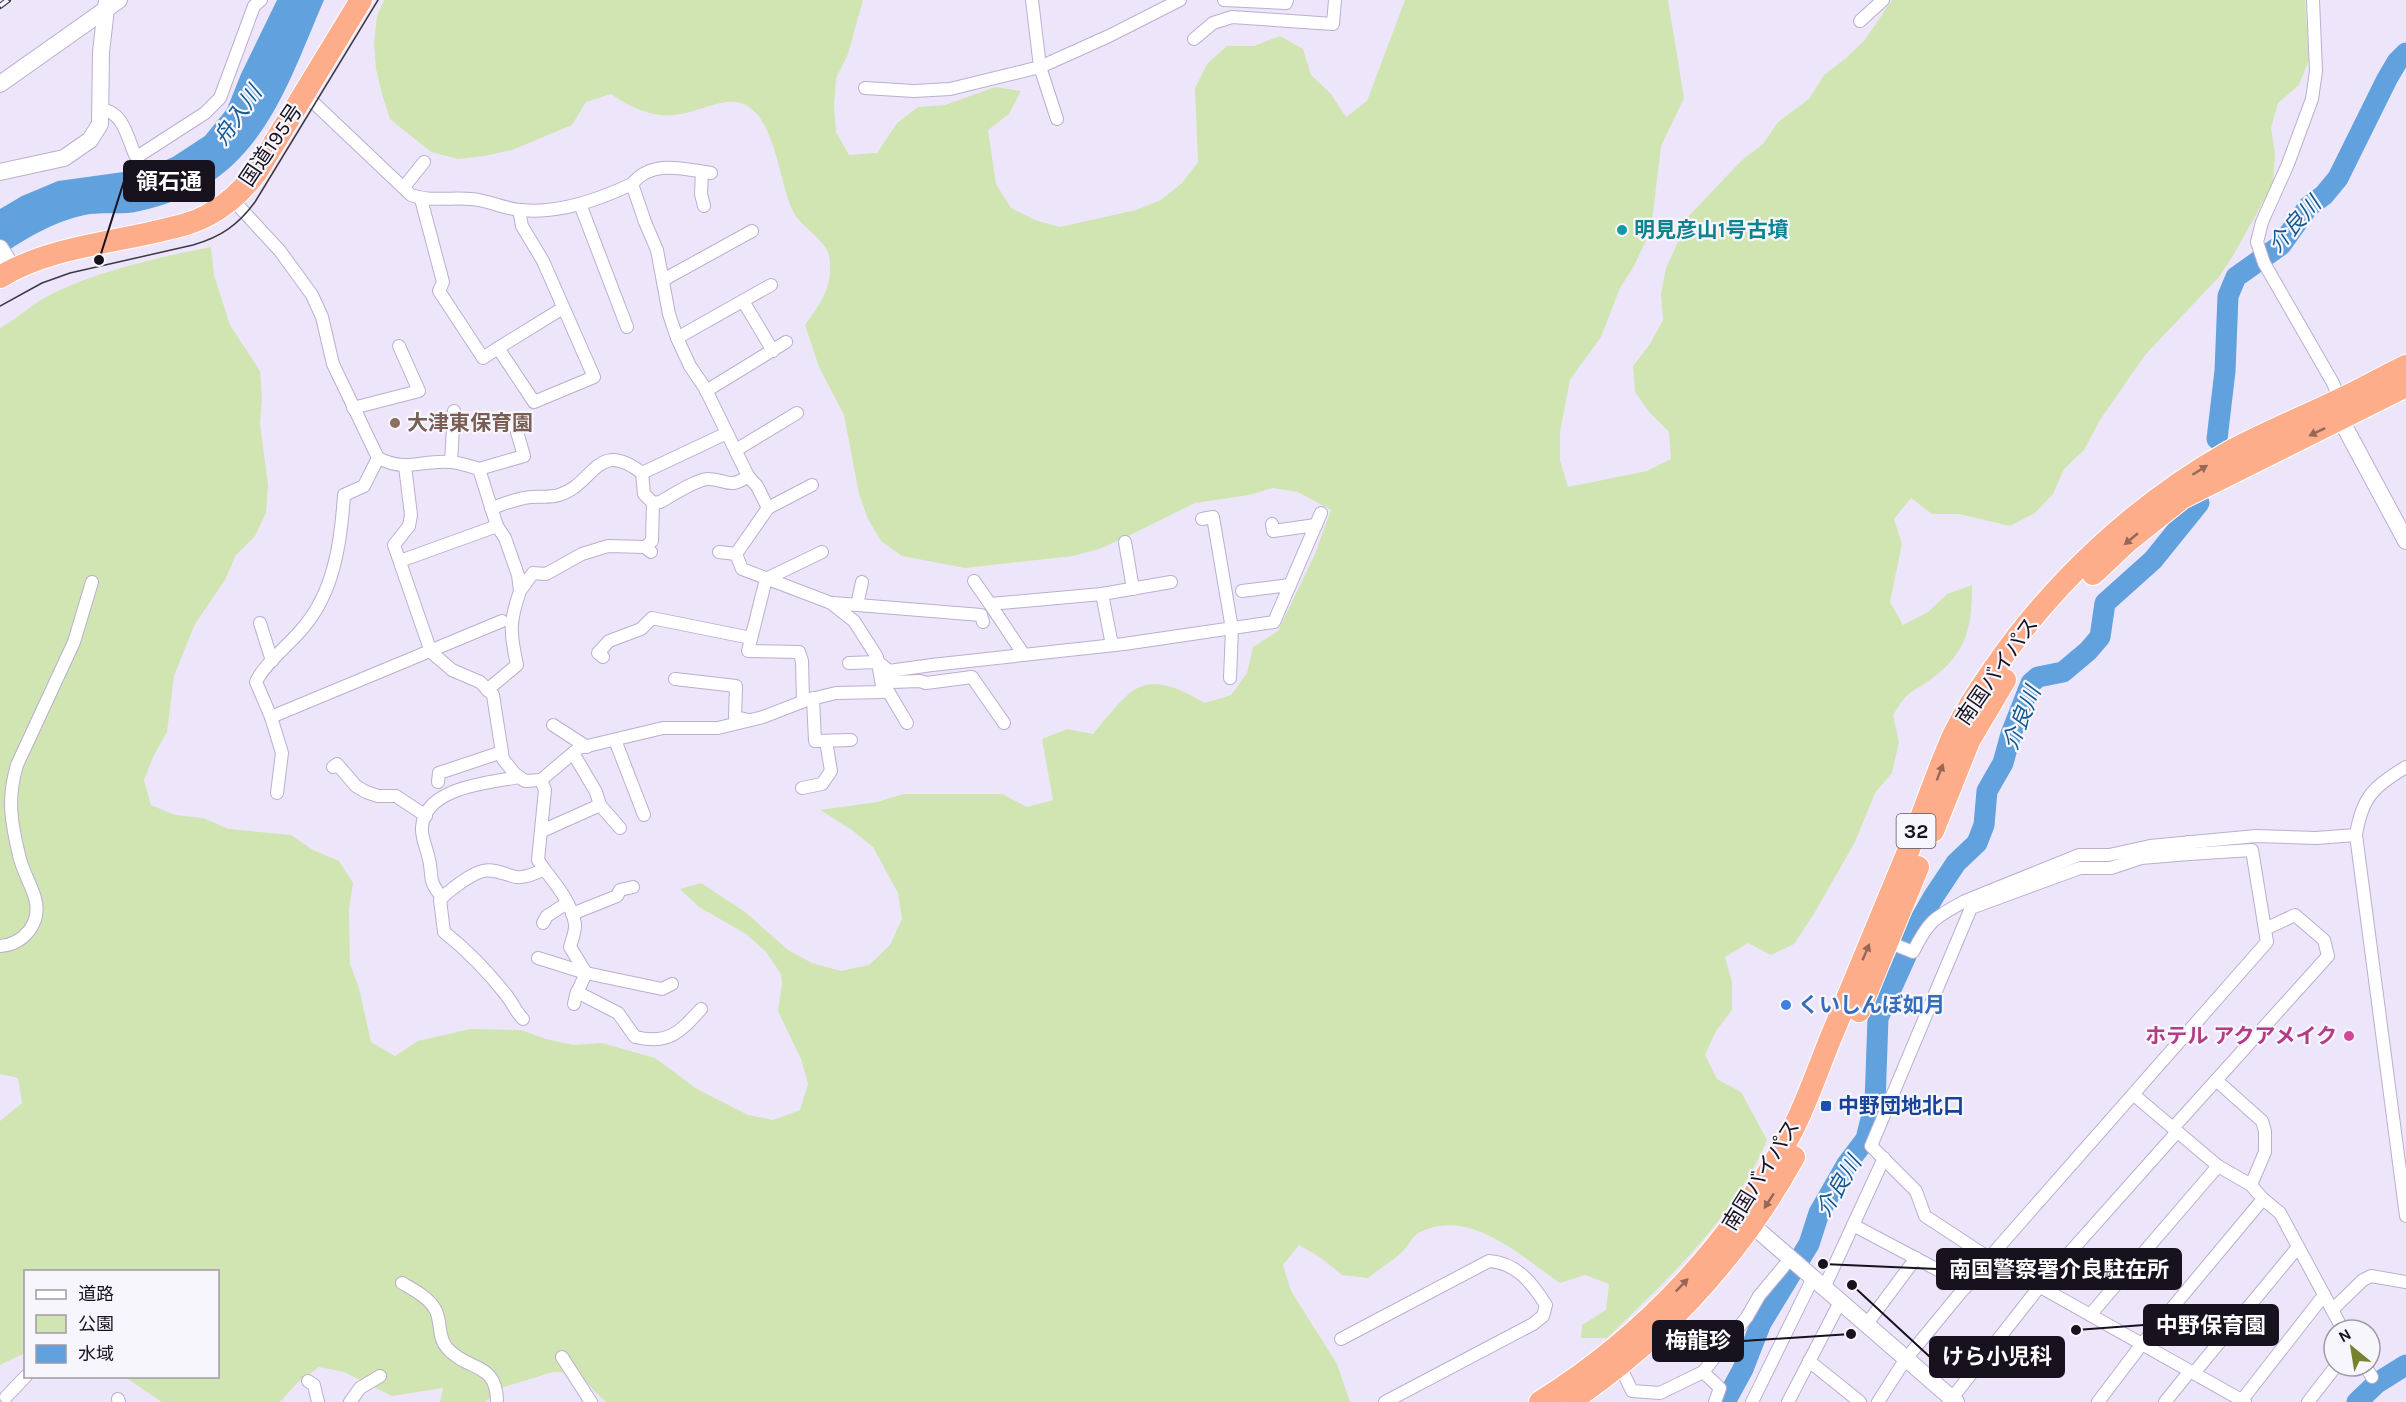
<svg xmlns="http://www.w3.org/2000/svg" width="2406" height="1402" font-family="Karla,'Noto Sans JP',sans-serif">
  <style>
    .green { fill: #d1e5b3 }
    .water { fill: #60a1de }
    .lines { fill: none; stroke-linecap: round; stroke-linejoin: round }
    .river { stroke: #60a1de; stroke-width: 21 }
    .street-casing { stroke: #bbaecf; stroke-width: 14 }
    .secondary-casing { stroke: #bbaecf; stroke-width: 18 }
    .highway-casing { stroke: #fff; stroke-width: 24 }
    .street { stroke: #fff; stroke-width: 12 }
    .secondary { stroke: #fff; stroke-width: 16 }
    .highway { stroke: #fdad8a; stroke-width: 22 }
    .tram { stroke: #3c3744; stroke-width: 1.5 }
    .rail-casing { stroke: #3c3744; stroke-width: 6 }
    .rail { stroke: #f8f6fd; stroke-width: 4; stroke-dasharray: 11; stroke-linecap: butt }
    .oneway { fill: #966759 }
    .culture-dot { fill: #0f9aa8; stroke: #f8f6fd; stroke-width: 2 }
    .education-dot { fill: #8d6e63; stroke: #f8f6fd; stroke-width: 2 }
    .shop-dot { fill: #3f7fe0; stroke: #f8f6fd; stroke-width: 2 }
    .hotel-dot { fill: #d1479c; stroke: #f8f6fd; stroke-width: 2 }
    .transit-dot { fill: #1a4fb4; stroke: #f8f6fd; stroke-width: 2 }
    .labels { text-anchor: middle; stroke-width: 4.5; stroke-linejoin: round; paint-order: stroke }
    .shield { fill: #f8f6fd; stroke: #5a5661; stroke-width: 1.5 }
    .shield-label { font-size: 20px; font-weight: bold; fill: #17121e }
    .street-label { font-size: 21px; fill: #17121e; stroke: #f8f6fd }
    .culture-label { font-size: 21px; font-weight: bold; fill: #0d838f; stroke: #f8f6fd; text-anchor: start }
    .education-label { font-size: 21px; font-weight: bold; fill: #785e54; stroke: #f8f6fd; text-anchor: start }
    .shop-label { font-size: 21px; font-weight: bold; fill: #366cbe; stroke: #f8f6fd; text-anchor: start }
    .hotel-label { font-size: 21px; font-weight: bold; fill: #b23c85; stroke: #f8f6fd; text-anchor: end }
    .transit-label { font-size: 21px; font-weight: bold; fill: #164399; stroke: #f8f6fd; text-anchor: start }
    .water-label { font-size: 22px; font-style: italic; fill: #125a93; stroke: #f8f6fd }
    .leader { fill: none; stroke: #17121e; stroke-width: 2 }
    .callout-dot { fill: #17121e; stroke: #f8f6fd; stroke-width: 2 }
    .callout { fill: #17121e; stroke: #17121e; stroke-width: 2 }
    .callout-label { font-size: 22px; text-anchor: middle; font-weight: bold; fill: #fff }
  </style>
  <rect width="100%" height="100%" fill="#ede6fa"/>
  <path class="green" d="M384,0H863L848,54L836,78L834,106L836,132L849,155L877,153L897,123L918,107L945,105L995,87L1021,91L1009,114L988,130L996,184L1011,208L1035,220L1060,227L1136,210L1161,200L1182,183L1198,162L1195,88L1207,64L1227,46H1254L1280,36L1303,49L1311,75L1331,94L1346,117L1367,101L1405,0H1668L1684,98L1661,146L1651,230L1634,266L1620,288L1601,337L1570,380L1560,432V460L1568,487L1647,471L1671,459L1669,432L1650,413L1635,392L1633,366L1650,344L1663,320L1661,294L1666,268L1677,244L1686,219L1741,161L1763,144L1778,122L1809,99L1824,75L1845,59L1864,41L1892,0H2305L2309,60L2299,85L2278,103L2271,128L2275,153L2273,184L2234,254L2219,277L2145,355L2100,420L2084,450L2064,469L2053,494L2035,513L2010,526L1959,514H1932L1911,498L1894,519L1902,544L1890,602L1903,625L1928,612L1947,594L1972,585C1972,628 1967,653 1930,680C1924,685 1916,688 1910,693C1903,698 1898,708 1893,715L1899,742L1892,773L1875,793L1855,842L1815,912L1794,944L1771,955L1748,943L1725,957L1732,982V1010L1716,1031L1705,1055L1717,1079L1741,1092L1767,1140C1735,1217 1666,1281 1607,1338H1581L1582,1325L1606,1310L1609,1284L1585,1275L1560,1283C1522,1257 1470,1207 1420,1232C1412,1236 1408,1247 1401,1253C1391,1262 1379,1269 1368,1278L1342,1275L1321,1258L1299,1245L1283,1265L1291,1291L1337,1364L1350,1402H606L596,1393L579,1373L553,1372L504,1387L485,1402H440L443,1388L392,1396L344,1372L319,1367L297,1383L280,1402H162L125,1377L218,1376V1272H26L25,1353L0,1365V1121L22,1103L18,1078L0,1074V328C18,318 32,304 50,295C96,271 160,257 211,247L214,275L230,325L260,371L262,398L260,424L268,485L266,513L255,536L236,555L225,580L195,624L174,676L167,732L154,755L144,780L151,805L175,815L203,818L229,829L291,835L313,850L339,861L353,883L349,910L350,964L359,988L371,1042L395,1056L418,1041L470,1029L521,1030L546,1039L573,1045L602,1043L655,1058L697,1089L748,1115L773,1120L800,1110L808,1084L801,1059L778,1011L782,984L781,974L766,952L746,934L699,907L680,889L701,883L745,912L788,950L812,963L841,971L869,965L890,945L902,919L898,893L873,847L852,830L820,810L877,802L903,794H1002L1027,807L1053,800L1042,739L1067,729L1093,734C1134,685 1142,667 1205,703L1231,695L1247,673L1253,647L1278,631L1315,554L1331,510L1298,492L1273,488L1249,495L1195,503L1124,538L1099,549L1073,556L965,568L902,556L881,541L868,519L859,494L844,415L819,367L805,325C822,302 834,284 829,255C826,241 801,226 794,213C778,185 776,107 736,102C724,100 707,107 696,110C663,122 639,113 611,94L586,102L572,125L512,150L484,156L458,159L431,152L390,119L382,94L376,69L374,43L377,16Z"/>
  <path class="water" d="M277,0H324C282,98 257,186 140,211C124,215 106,212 90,214C56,220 28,237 0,256V209L22,196L58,181L145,169L173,157L205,136L227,109L241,74Z"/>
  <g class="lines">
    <g class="river">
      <path d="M2217,439L2225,371L2228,296L2236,277L2281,245L2308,207L2324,195L2338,178L2387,79L2397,62L2406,53"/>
      <path d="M1908,945L1915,929L1934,896L1956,863L1977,843L1984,825L1987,791L2003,763L2011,734L2031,683L2038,677L2063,672L2088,651L2100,637L2105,603L2153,560L2199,503"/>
      <path d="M1725,1402L1743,1369L1761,1323L1809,1244L1819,1213L1847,1164L1866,1139L1875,1103L1878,1018L1906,956"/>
      <path d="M2357,1402L2377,1383L2406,1365"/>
    </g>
    <g class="street-casing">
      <g id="street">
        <path d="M1032,0L1040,67L1057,119"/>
        <path d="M1224,0L1286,3L1287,0"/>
        <path d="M2313,0L2316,71L2312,99L2288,164L2262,222L2257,242L2264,263L2333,383L2340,400"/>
        <path d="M1860,21L1883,0"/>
        <path d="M1194,39L1213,23L1232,17L1333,24L1335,0"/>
        <path d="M865,88L914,91L950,89L1040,67L1109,36L1180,0"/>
        <path d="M302,98L315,104L411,195C430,202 451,197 471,199C488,200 504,209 521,210C559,214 598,200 632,184L645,222L657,250L669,314L677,338L690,366L705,388L748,476L757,486L768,508L736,554L742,569L831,603L854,621L877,657L883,692L836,693L807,700L763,717L718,728H663L579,748L541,780L525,781L515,774L503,759L493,695L480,682L452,670L431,652L394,545L409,526L411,515L405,466"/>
        <path d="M100,109C123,111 127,136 135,155H140L205,113L220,98L254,6L261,0"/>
        <path d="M702,172L701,194L704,206"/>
        <path d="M632,184C652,159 684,169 711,173"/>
        <path d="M404,187L424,162"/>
        <path d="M232,199L280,251L312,295L322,317L333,364L378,458C408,473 422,459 451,462C460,463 470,466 479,469L497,526L505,538L518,575L520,591L533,573L546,574L582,554L608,546L645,547L651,552"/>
        <path d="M421,199L443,282L439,291L483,358L498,348L534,402L594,377L543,261L522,226L519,210"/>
        <path d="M580,204L627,327"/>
        <path d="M663,280L752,231"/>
        <path d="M743,301L773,351"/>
        <path d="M677,338L771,285"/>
        <path d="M498,348L563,308"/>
        <path d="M706,391L786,342"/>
        <path d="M353,408L419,391L399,346"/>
        <path d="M736,450L797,413"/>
        <path d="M378,458L364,486L344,495C341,542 334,593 302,629C289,645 264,664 256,682L271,717L502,621"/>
        <path d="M451,462L454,411"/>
        <path d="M479,469L524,456L515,425"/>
        <path d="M642,473L644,494L653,503L660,502C671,496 697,479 708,479C727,479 729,490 748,476"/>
        <path d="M491,508C504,504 518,498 531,497C541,496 549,498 559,495C595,484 596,438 642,473L727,433"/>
        <path d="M768,508L812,485"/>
        <path d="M1202,519L1213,517L1232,629L1230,678"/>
        <path d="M1272,524L1273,531L1316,525"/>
        <path d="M1125,542L1133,589"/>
        <path d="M645,547L652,541L653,503"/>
        <path d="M719,552L736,554"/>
        <path d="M400,561L497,526"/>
        <path d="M974,581L990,604"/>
        <path d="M1242,591L1290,585"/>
        <path d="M1102,594L1112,645"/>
        <path d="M833,603L981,615L983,622"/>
        <path d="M857,605L862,582"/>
        <path d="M260,623L272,661"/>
        <path d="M1024,655L990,604L1102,594L1171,582"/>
        <path d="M603,657L598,653L609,641L641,629L652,618L751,638"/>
        <path d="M849,663L878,662L889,671L932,665L1124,644L1274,622L1321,513"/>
        <path d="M889,671L891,682L920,681L926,683L972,677L1004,723"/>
        <path d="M675,679L736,686L735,717L749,720"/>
        <path d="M487,690L517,665C510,632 509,623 520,591"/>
        <path d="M888,691L907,723"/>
        <path d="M813,698L815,741L851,740"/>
        <path d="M803,701L802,661L799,652L748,651L766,579L822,552"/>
        <path d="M271,717L282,753L277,793"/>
        <path d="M553,725L587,747"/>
        <path d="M615,740L644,815"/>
        <path d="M333,767L337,764L356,786L366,792L378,796H396L426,816"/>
        <path d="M2406,767C2374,786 2362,797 2356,835L2406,1216"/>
        <path d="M438,782L439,773L502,752"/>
        <path d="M802,788L822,784L831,771L826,741"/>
        <path d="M600,805L620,828"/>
        <path d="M542,831L600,805L596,792L573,753"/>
        <path d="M2189,854L2141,858L2111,868H2080L1971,908L1871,1146L1916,1191L1925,1216L1989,1258L2245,1402"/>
        <path d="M544,869C556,884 572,904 575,924C576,930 572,940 570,947L586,973L576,995L574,1004"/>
        <path d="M442,897C426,879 434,875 428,855C426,847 421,836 422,827C425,787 488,783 519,777"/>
        <path d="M572,914L617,896L620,890L633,887"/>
        <path d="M543,923L547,916L567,903"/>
        <path d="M1888,942L1913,952C1929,920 1934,918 1965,901L2079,855H2109L2150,846L2256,836L2316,838L2356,835"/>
        <path d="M0,946C24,944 42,923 35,898C31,884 22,870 19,855C11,822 7,798 17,765L74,642L92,582"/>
        <path d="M538,958L586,973L662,989L672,984"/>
        <path d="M577,992L618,1013L635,1037C669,1045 680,1032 701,1009"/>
        <path d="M523,1019C516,1012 513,1004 507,996C489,973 467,950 444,932L440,900C448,891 472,873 483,871C494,868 506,875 516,877C526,878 535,874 544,869L538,860L545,790L541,780"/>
        <path d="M2216,1080L2262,1121L2265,1131V1152L2251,1185"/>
        <path d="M2134,1095L2218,1166L2251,1185L2263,1199L2280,1213L2343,1330"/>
        <path d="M2173,1128L2328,956L2324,940L2295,915L2265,929"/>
        <path d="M1853,1225L1938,1270L1965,1288"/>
        <path d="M402,1283C414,1290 428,1297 435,1309C442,1321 437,1337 447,1348C468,1372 497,1361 497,1402"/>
        <path d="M1824,1288L1884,1158"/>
        <path d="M2332,1310L2363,1280L2371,1276L2406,1282"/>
        <path d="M2090,1315L2218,1166"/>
        <path d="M1866,1325L1916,1258"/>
        <path d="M1341,1339L1489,1261C1517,1263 1532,1283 1546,1305L1543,1316L1533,1324L1385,1402"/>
        <path d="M562,1357L591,1402"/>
        <path d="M1809,1361L1860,1402"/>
        <path d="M1618,1362L1632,1391L1660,1393L1703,1372L1747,1317L1759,1296L1790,1259"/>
        <path d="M2365,1366L2372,1377"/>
        <path d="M1703,1372L1720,1388L1715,1402"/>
        <path d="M2194,1373L2298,1247"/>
        <path d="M308,1381L314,1385L318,1402"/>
        <path d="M6,1397L26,1376"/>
        <path d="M118,1399L119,1402"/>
        <path d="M2242,1400L2324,1295"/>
        <path d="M350,1402L360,1388L380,1376"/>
        <path d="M1752,1402L1813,1278"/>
        <path d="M1788,1402L1840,1302"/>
        <path d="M1878,1402L1905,1360L1989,1258L2267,942L2252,850L2189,854L2188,842"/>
        <path d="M1949,1402L2040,1286L2177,1132"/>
        <path d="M2098,1402L2142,1344L2263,1199"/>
        <path d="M2165,1402L2190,1371"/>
        <path d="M2308,1402L2336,1366"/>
      </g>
    </g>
    <g class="secondary-casing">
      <g id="secondary">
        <path d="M0,84L119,0"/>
        <path d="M0,172L64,158L90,140L100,124L101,52L107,0"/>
        <path d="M0,248L13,269"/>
        <path d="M2341,409V420L2406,541"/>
        <path d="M1744,1218L1956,1402"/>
      </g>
    </g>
    <g class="highway-casing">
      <g id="highway">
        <path d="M0,277C44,250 100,244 150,233C170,228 190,225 208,215C227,205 243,190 256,173L361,0"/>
        <path d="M2093,574L2127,542L2182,498L2406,386"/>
        <path d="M1933,831L1969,741L2005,680"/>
        <path d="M1859,1011L1918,867"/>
        <path d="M1572,1400C1665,1337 1740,1254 1794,1157"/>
        <path d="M1540,1402C1646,1336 1732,1243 1791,1133C1806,1104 1817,1072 1829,1042C1855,979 1881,916 1907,854C1923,815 1936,774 1953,736C1964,713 1979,690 1993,670C2054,581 2136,505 2229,452C2264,433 2301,418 2337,401C2361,390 2383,377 2406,366"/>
      </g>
    </g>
    <use href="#street" class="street"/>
    <use href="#secondary" class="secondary"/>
    <use href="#highway" class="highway"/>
    <path class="tram" d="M0,306L42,283L70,273L193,245C221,237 238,225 255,202L378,0"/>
    <g class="rail-casing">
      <path id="rail" d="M0,6L8,0"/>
    </g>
    <use href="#rail" class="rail"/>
  </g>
  <defs><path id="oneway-solid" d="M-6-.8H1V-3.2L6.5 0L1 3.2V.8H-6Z" transform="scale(1.5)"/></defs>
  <g class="oneway">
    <use href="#oneway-solid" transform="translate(2317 432) rotate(154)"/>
    <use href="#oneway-solid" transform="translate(2200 470) rotate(-32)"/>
    <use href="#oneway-solid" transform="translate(2131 539) rotate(140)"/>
    <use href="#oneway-solid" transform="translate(1940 772) rotate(-69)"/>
    <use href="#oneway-solid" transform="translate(1866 952) rotate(-67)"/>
    <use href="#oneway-solid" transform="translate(1769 1201) rotate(123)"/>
    <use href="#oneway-solid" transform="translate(1682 1285) rotate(-46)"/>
  </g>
  <circle class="culture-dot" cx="1622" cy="230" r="6"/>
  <circle class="education-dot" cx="395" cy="423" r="6"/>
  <circle class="shop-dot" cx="1786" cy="1005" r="6"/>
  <circle class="hotel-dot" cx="2349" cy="1036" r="6"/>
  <rect class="transit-dot" x="1820" y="1100" width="12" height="12" rx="3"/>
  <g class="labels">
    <rect class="shield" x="1896.5" y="814" width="39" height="34" rx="4.5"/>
    <g class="shield-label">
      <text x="1916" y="838">32</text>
    </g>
    <g class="street-label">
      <text transform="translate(271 145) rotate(-56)" y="7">国道195号</text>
      <text transform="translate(1997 671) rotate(-55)" y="7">南国バイパス</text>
      <text transform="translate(1761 1175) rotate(-58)" y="7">南国バイパス</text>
    </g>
    <g class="culture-label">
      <text x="1634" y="237">明見彦山1号古墳</text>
    </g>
    <g class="education-label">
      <text x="407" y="430">大津東保育園</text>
    </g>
    <g class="shop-label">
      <text x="1798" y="1012">くいしんぼ如月</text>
    </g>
    <g class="hotel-label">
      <text x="2337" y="1043">ホテル アクアメイク</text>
    </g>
    <g class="transit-label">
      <text x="1838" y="1113">中野団地北口</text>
    </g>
    <g class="water-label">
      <text transform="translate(237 115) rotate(-55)" y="8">舟入川</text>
      <text transform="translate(2294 224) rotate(-48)" y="8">介良川</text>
      <text transform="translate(2021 718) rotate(-68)" y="8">介良川</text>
      <text transform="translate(1838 1186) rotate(-59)" y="8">介良川</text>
    </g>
  </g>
  <path class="leader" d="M99 260L124 181M1823 1264L1937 1269M2076 1330L2144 1325M1851 1334L1743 1341M1852 1285L1930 1357"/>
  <g class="callout-dot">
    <circle cx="99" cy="260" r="6"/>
    <circle cx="1823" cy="1264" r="6"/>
    <circle cx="2076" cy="1330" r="6"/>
    <circle cx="1851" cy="1334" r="6"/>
    <circle cx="1852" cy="1285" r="6"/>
  </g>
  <g class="callout">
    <rect x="124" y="161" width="90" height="40" rx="6"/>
    <rect x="1937" y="1249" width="244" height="40" rx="6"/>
    <rect x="2144" y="1305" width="134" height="40" rx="6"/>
    <rect x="1653" y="1321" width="90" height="40" rx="6"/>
    <rect x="1930" y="1337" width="134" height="40" rx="6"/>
  </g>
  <g class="callout-label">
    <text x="169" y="189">領石通</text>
    <text x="2059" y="1277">南国警察署介良駐在所</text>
    <text x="2211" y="1333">中野保育園</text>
    <text x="1698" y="1348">梅龍珍</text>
    <text x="1997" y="1364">けら小児科</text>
  </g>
  <rect x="24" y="1270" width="195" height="108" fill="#f8f6fd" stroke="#9e9ba4" stroke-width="1.5"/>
  <rect x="36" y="1290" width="30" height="9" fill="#ffffff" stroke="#9e9ba4" stroke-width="1.5"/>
  <text x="78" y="1300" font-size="18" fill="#17121e">道路</text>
  <rect x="36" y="1315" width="30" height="18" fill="#d1e5b3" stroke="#9e9ba4" stroke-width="1.5"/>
  <text x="78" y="1330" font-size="18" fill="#17121e">公園</text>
  <rect x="36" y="1345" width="30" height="18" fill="#60a1de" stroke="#9e9ba4" stroke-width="1.5"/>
  <text x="78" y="1360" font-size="18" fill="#17121e">水域</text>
  <g transform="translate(2352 1348) rotate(330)"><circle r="28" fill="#f8f6fd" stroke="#9e9ba4" stroke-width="1.5"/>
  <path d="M0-4.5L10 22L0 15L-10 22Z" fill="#78812d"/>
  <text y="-9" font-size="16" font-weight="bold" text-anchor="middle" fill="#17121e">N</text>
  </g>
</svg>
